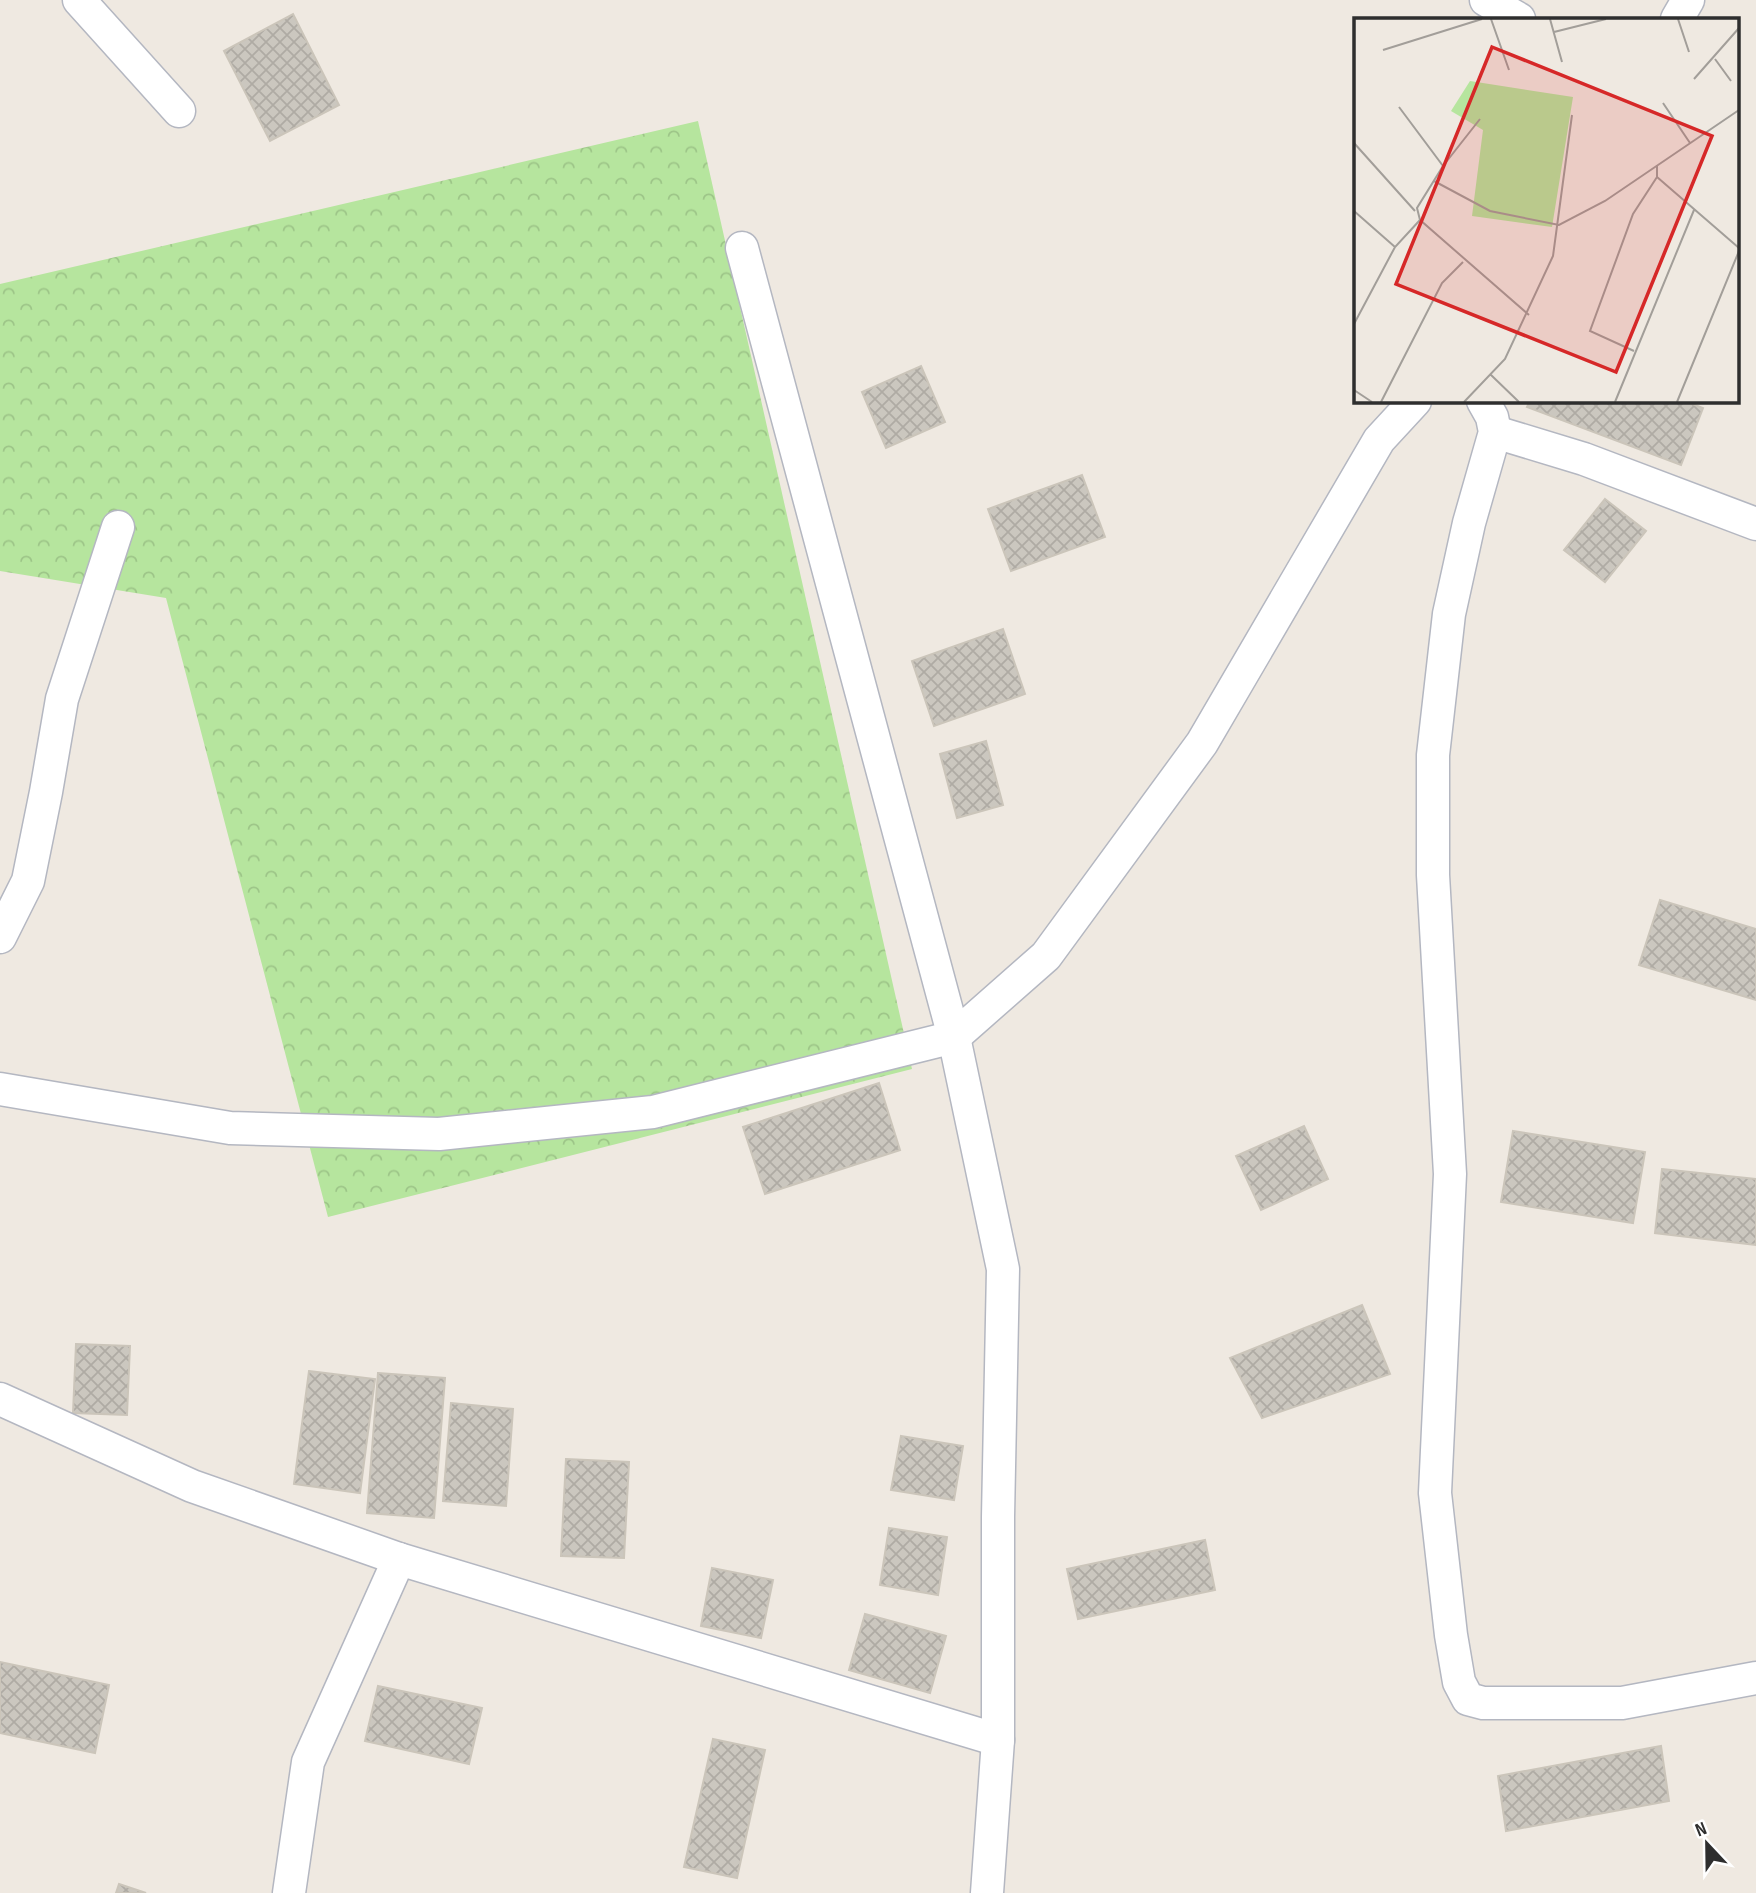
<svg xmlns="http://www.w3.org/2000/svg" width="1756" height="1893" font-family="'Sofia Sans Condensed',sans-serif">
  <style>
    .forest { fill: url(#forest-crowns) }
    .building { fill: url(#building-cross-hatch); stroke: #cbc5ba; stroke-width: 2 }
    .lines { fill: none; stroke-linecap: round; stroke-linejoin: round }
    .street-casing { stroke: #b4b7c1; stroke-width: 35 }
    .street { stroke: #fff; stroke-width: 32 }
    .inset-road { fill: none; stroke: #a29e99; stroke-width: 2 }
    .view { fill: #d62828; fill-opacity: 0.15; stroke: #d62828; stroke-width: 3.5 }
    .inset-edge { fill: none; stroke: #2e2e2e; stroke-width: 3.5 }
  </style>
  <defs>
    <pattern id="forest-crowns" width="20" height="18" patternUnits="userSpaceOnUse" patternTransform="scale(1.75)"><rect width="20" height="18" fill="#b6e59e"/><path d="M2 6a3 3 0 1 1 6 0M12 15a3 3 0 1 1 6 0" fill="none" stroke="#9dc588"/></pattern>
    <pattern id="building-cross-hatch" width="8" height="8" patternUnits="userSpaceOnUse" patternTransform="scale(1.75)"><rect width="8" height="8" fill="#cbc7bf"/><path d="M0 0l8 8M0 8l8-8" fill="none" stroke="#afaba4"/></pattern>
  </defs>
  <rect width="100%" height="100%" fill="#efe9e1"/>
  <path class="forest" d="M698,121L912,1069L328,1217L166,598L0,571V284Z"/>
  <g class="building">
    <path d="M293,14L339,105L270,141L224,51Z"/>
    <path d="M921,366L945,422L886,448L862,392Z"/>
    <path d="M1530,401H1685L1703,408L1681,465L1527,407Z"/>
    <path d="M1082,475L1105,537L1011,571L988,509Z"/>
    <path d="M1605,499L1646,531L1605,582L1564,550Z"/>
    <path d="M1003,629L1025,694L934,726L912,661Z"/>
    <path d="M986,741L1003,805L957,818L940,754Z"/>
    <path d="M1660,900L1756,929V1000L1639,965Z"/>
    <path d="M879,1083L900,1150L765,1194L743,1127Z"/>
    <path d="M1304,1126L1328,1179L1261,1210L1236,1156Z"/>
    <path d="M1513,1131L1645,1152L1633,1223L1501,1202Z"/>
    <path d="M1662,1169L1756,1179V1245L1655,1233Z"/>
    <path d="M1362,1305L1390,1374L1262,1418L1230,1358Z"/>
    <path d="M76,1344L130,1346L127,1415L73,1413Z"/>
    <path d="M309,1371L375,1379L360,1493L294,1484Z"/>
    <path d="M378,1373L445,1378L434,1518L367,1513Z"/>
    <path d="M451,1403L513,1409L506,1506L443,1501Z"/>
    <path d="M901,1436L963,1446L954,1500L891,1490Z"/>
    <path d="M566,1459L629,1462L624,1558L561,1556Z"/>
    <path d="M889,1528L947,1537L938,1595L880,1585Z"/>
    <path d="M1205,1540L1215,1590L1078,1619L1067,1569Z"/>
    <path d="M712,1568L773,1580L761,1638L701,1626Z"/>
    <path d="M865,1614L946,1636L930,1693L849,1670Z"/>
    <path d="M0,1662L109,1685L95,1753L0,1733Z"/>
    <path d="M378,1686L482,1708L469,1764L365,1741Z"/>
    <path d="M713,1739L765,1750L737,1878L684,1867Z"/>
    <path d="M1661,1746L1669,1801L1506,1831L1498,1776Z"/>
    <path d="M119,1884L146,1893H116Z"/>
  </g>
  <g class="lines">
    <g class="street-casing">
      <g id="street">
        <path d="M79,0L179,111"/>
        <path d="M1486,0L1519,19"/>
        <path d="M1677,19L1688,0"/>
        <path d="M742,248L954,1037L1003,1269L998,1517V1740L987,1893"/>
        <path d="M1483,401L1492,417L1495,432L1469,523L1449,614L1433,755V875L1450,1174L1435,1493L1451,1635L1459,1682L1468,1699L1483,1703H1622L1756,1678"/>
        <path d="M1495,432L1584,459L1756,524"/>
        <path d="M0,937L28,881L46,792L62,699L118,527"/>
        <path d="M0,1089L230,1128L439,1134L653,1112L954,1037L1046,956L1202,743L1379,440L1415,401"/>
        <path d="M0,1399L192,1486L399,1559L998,1740"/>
        <path d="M289,1893L308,1762L399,1559"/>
      </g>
    </g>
    <use href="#street" class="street"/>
  </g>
  <g transform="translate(1354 18)">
    <rect width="385" height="385" fill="#efe9e1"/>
    <path d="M116,63L219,79L198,209L118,198L129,112L97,93Z" fill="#b6e59e"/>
    <path class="inset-road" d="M137,1L155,52M196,1L208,44M324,1L335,34M200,14L252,1M29,32L128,1M361,41L377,63M340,61L385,10M309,85L336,125M45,89L89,148L63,190L66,202M0,125L61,193M89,148L126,101M303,159L385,230M80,163L136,193L205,207L251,183L385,92M0,193L41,229M0,306L41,229L66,202L175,297M280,333L236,313L279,196L303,159V147M136,356L165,384M0,372L18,384M27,384L88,265L109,244M110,384L151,341L199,238L218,97M261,384L340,192M323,384L385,233"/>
    <path class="view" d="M138,29L358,118L262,354L42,266Z"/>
    <rect width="385" height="385" class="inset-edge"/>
  </g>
  <g transform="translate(1707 1844) rotate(338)" stroke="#ffffff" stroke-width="5" paint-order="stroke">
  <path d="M0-5L12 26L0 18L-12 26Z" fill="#2e2e2e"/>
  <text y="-10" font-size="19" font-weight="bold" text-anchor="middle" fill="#2e2e2e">N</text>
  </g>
</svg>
